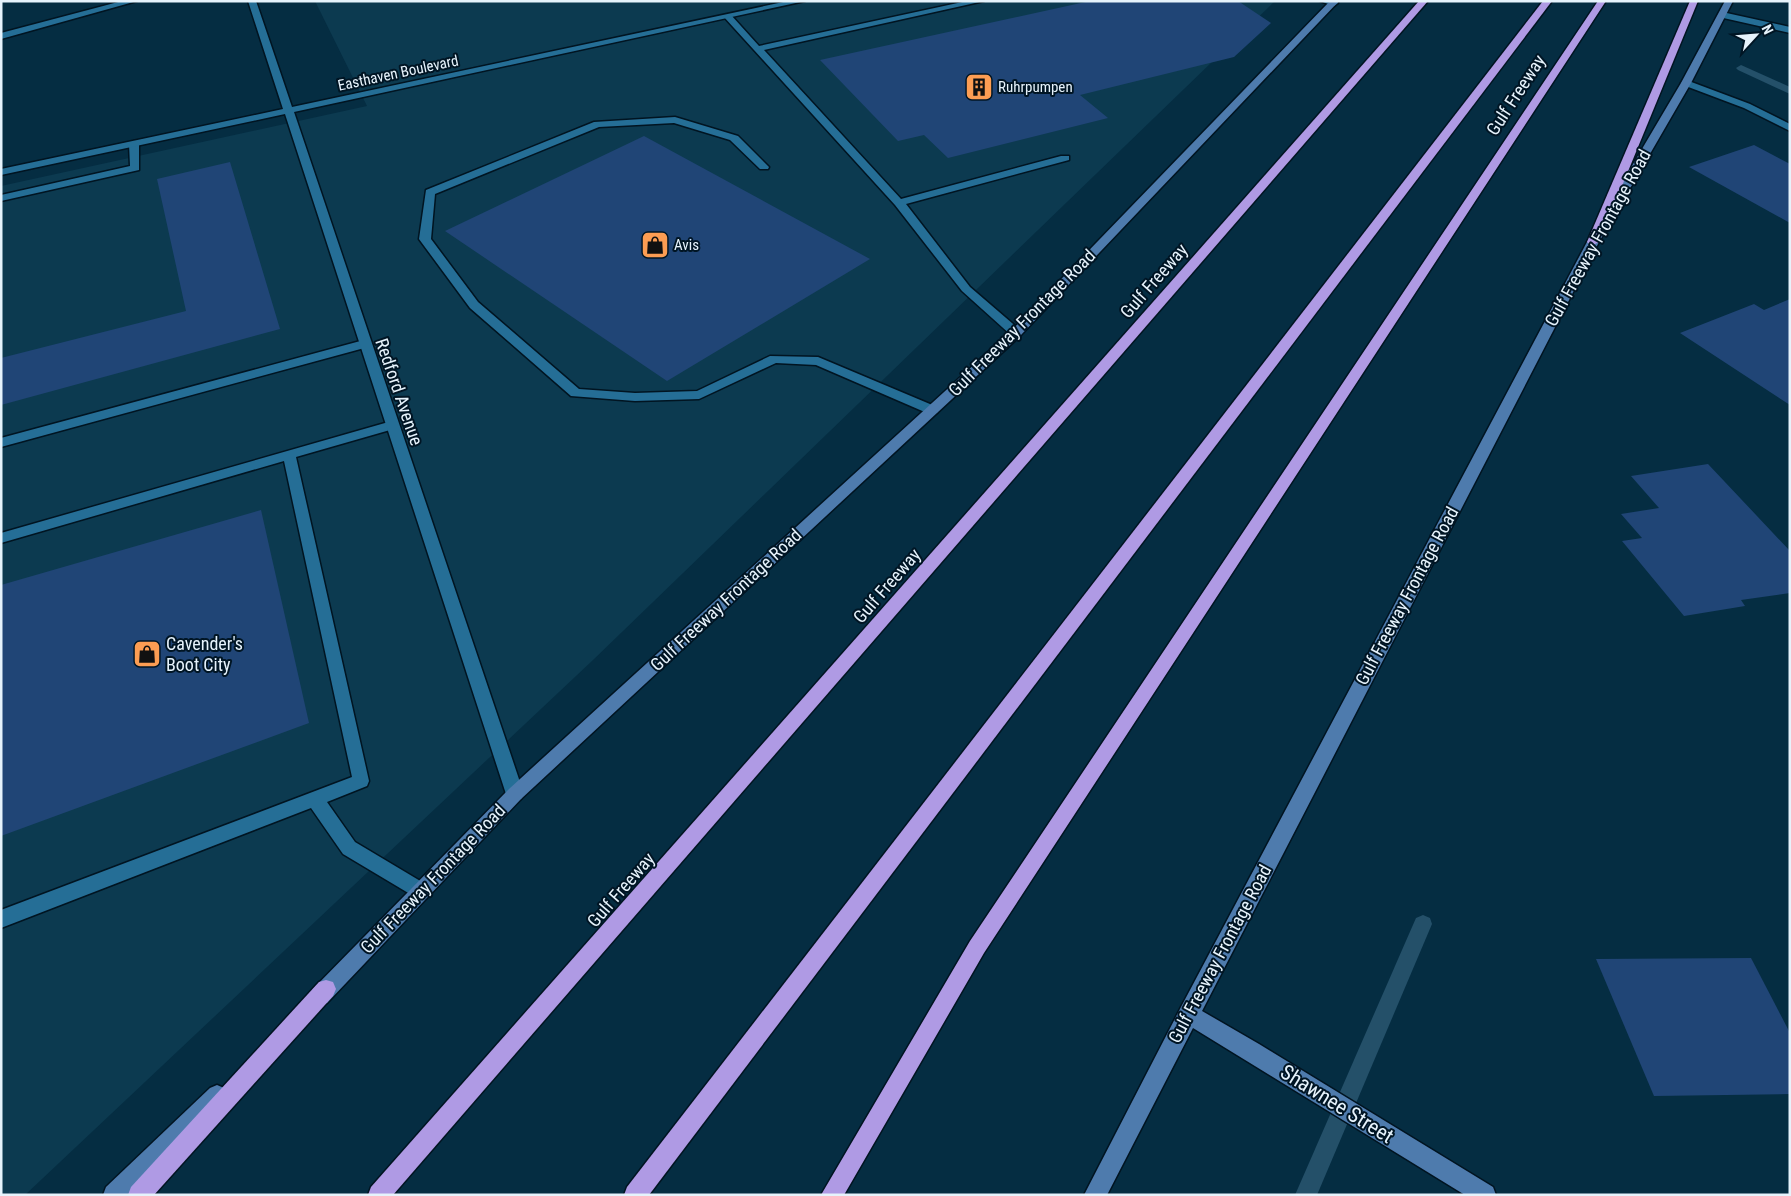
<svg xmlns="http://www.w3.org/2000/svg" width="1791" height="1196" font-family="'Roboto Condensed',sans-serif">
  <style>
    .built { fill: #0c3a50 }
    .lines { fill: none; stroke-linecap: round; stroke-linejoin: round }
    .stream { fill: #245069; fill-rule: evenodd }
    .building { fill: #204576 }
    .lane-casing { stroke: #011421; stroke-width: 3 }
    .street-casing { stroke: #011421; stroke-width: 3 }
    .secondary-casing { stroke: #011421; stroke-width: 3 }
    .highway-casing { stroke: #011421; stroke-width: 3 }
    .lane { fill: #256e96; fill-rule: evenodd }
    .street { fill: #256e96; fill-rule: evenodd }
    .secondary { fill: #4e7bad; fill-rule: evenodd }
    .highway { fill: #af9ae4; fill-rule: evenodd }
    .labels { text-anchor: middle; stroke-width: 4; stroke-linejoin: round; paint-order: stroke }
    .far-street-label { font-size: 15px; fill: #e6f3fc; stroke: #001524 }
    .far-poi-label { font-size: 15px; fill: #e6f3fc; stroke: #001524; text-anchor: start }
    .street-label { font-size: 18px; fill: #e6f3fc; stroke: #001524 }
    .poi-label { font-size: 18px; fill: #e6f3fc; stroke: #001524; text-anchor: start }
    .near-street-label { font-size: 21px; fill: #e6f3fc; stroke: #001524 }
  </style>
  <rect width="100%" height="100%" fill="#052d42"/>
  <path class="built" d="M315,1H1275L593,660L25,1195H1V186L367,106Z"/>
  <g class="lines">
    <g class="stream">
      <path d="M1741,65L1790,87V94L1738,70L1736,68Z"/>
      <path d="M1423,915L1430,918L1432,924L1317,1195H1295L1416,918Z"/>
    </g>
  </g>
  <g class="building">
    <path d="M1090,1H1238L1271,23L1234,57L1080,95L1108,118L948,158L924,135L898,141L820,60Z"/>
    <path d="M644,136L870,259L667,381L445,231Z"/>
    <path d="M1754,145L1790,164V223L1689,167Z"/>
    <path d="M230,162L280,329L1,405V358L186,311L157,179Z"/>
    <path d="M1790,299V405L1680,333L1754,304L1764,310Z"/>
    <path d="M1708,464L1790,551V593L1741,600L1745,606L1684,616L1622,541L1642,538L1621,514L1659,508L1631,476Z"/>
    <path d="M261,510L309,723L1,836V585Z"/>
    <path d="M1751,958L1790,1033V1094L1654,1096L1596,959Z"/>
  </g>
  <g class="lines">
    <g class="lane-casing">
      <g id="lane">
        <path d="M122,1H137L1,39V33Z"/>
        <path d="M967,1H984L764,50L901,199L1061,156H1069V160L906,204L970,287L1020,330L1022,333L1020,336H1012L962,291L895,205L724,17L731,15L759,46Z"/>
        <path d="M1320,1H1337L1338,3L1334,6Z"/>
        <path d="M1722,12L1790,27V33L1719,17V13Z"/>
        <path d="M1686,80L1750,104L1790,124V131L1744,108L1683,85L1681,83Z"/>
        <path d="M675,117L738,136L769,167L768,169H760L730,140L674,123L599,127L435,194L431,239L478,302L579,389L635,393L697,391L770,356L818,357L937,407L938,410L937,413H927L816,365L776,363L699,399L635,401L571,396L470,308L419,239L426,190L594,122Z"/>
        <path d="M134,141L139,144V170L1,201V195L130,166L129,144Z"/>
        <path d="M364,340L370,344L368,347L1,447V438Z"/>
        <path d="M392,421L397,422L399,425L397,428L296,457L369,781L367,786L327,802L355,842L427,885L430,891L427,897L421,899L415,897L343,854L311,808L1,928V910L352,777L284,461L1,543V533Z"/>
      </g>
    </g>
    <g class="street-casing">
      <path id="street" d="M248,1H256L292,107L788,1H805L294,112L524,794L521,799L515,801L509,799L506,794L285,114L1,175V169L283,109Z"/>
    </g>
    <g class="secondary-casing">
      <g id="secondary">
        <path d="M1330,1H1339L1020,336L521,799L327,1003L320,1005L313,1003L310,996L313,989L509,789L1012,330Z"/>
        <path d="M1725,1H1733L1691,83L1599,242L1202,1011L1259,1044L1493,1187L1496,1195H1465L1193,1028L1107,1195H1084L1181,1007L1587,242L1681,83Z"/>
        <path d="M217,1085L224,1088L227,1095L224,1102L130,1195H103L106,1187L210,1088Z"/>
      </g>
    </g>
    <g class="highway-casing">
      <g id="highway">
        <path d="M1419,1H1428L393,1195H368L371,1187Z"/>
        <path d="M1543,1H1552L649,1195H624L627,1187Z"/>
        <path d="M1598,1H1606L984,953L844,1195H821L970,941Z"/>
        <path d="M1690,1H1698L1599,242L1593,245L1589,244L1587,242Z"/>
        <path d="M326,980L333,982L336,989L333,996L154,1195H128L131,1187L319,982Z"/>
      </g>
    </g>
    <use href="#lane" class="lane"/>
    <use href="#street" class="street"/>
    <use href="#secondary" class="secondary"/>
    <use href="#highway" class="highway"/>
  </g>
  <defs>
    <g id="building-square" transform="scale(1.4375)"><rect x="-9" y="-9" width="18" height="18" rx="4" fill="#fc9d53" stroke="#001524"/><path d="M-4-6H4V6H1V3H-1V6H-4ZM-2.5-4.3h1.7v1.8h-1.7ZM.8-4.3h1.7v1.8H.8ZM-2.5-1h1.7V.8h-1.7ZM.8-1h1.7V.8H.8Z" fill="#111"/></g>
    <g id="shop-square" transform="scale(1.4375)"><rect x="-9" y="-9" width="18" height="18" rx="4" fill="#fc9d53" stroke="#001524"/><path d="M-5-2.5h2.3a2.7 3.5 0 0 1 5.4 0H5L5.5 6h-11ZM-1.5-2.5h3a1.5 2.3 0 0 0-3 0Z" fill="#111"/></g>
  </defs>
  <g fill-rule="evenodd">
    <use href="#building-square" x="979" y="87"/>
    <use href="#shop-square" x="655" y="245"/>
    <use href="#shop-square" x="147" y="654"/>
  </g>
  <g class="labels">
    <g class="far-street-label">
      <text transform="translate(398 73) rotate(-12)" y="5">Easthaven Boulevard</text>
    </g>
    <g class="far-poi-label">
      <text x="998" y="92">Ruhrpumpen</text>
      <text x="674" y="250">Avis</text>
    </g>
    <g class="street-label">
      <text transform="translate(1516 95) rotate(-57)" y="6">Gulf Freeway</text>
      <text transform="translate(1598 238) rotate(-61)" y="6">Gulf Freeway Frontage Road</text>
      <text transform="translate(1154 281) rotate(-49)" y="6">Gulf Freeway</text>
      <text transform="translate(1022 323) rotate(-45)" y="6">Gulf Freeway Frontage Road</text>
      <text transform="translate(399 392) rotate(71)" y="6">Redford Avenue</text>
      <text transform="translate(887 586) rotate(-49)" y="6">Gulf Freeway</text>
      <text transform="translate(1407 596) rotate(-62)" y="6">Gulf Freeway Frontage Road</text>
      <text transform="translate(726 600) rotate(-43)" y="6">Gulf Freeway Frontage Road</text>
      <text transform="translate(433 879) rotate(-46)" y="6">Gulf Freeway Frontage Road</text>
      <text transform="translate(621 890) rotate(-49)" y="6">Gulf Freeway</text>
      <text transform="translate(1220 954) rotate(-62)" y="6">Gulf Freeway Frontage Road</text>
    </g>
    <g class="poi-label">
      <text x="166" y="650">Cavender's<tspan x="166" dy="21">Boot City</tspan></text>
    </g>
    <g class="near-street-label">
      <text transform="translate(1337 1104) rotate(32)" y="7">Shawnee Street</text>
    </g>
  </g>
  <rect width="1791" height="1196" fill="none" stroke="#e6f3fc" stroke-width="5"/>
  <g transform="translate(1756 35) rotate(64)" stroke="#001524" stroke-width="4" paint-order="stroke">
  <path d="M0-4L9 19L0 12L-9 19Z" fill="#e6f3fc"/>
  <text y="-8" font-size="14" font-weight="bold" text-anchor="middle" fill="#e6f3fc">N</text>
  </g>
</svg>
